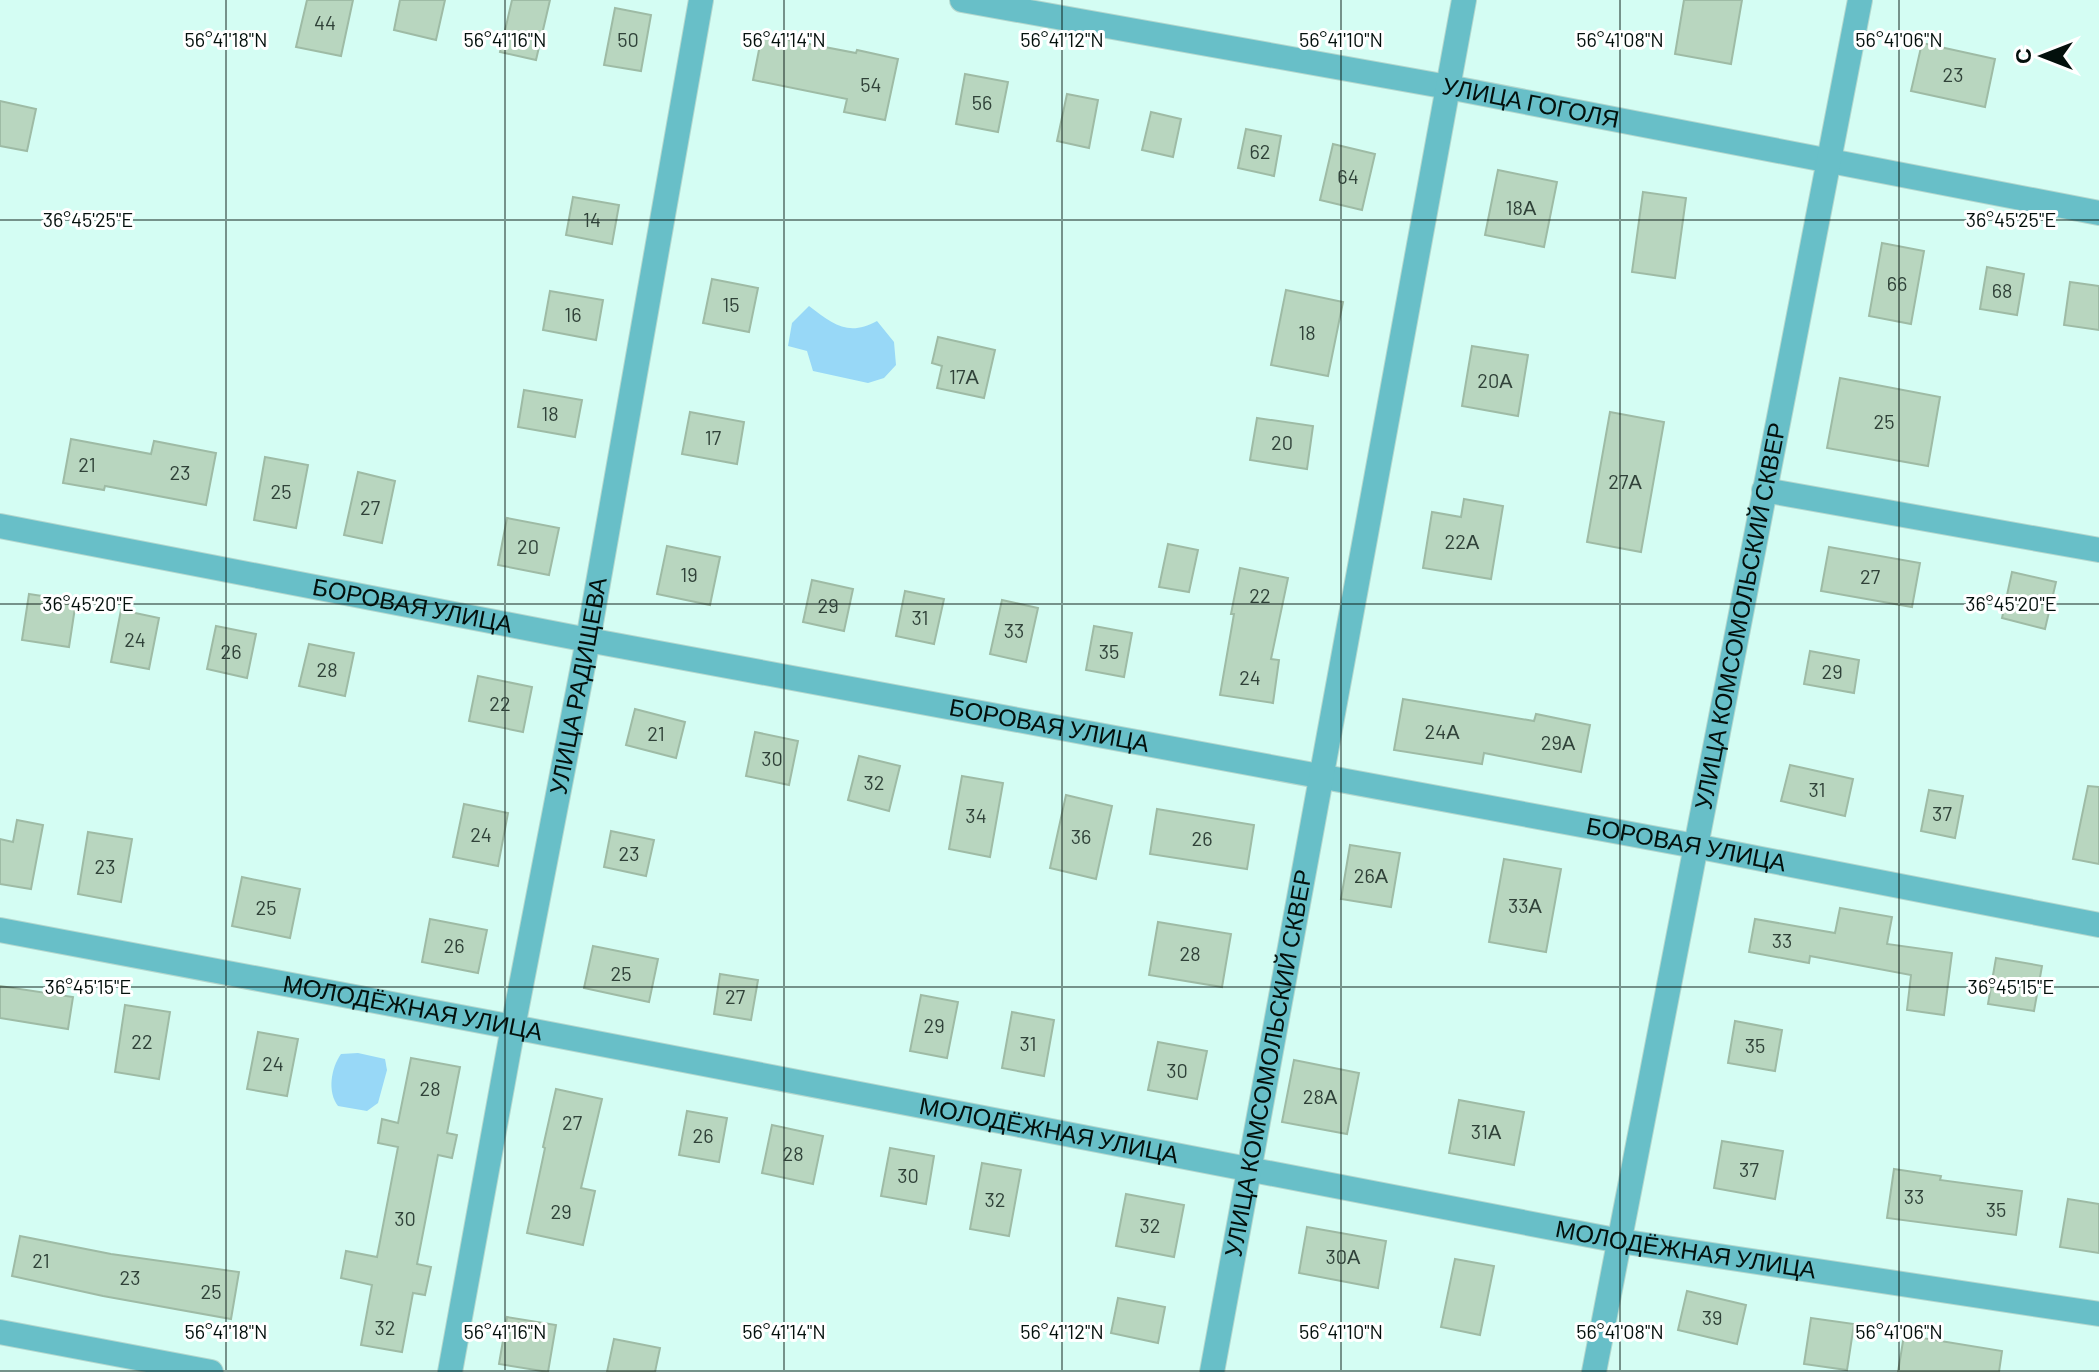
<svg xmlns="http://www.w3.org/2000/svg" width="2099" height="1372" font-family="Barlow,sans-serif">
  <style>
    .water { fill: #98d8f7 }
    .building { fill: #b8d6bf; stroke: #9ebba5; stroke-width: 2 }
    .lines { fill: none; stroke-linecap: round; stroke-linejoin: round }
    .minor-casing { stroke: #b3d7ce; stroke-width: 26 }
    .minor { stroke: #68bfc8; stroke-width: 24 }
    .ticks { fill: none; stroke: #03100c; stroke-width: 2; stroke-opacity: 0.45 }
    .labels { text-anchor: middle; stroke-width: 6; stroke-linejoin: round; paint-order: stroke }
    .number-label { font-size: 20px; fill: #304239 }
    .street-label { font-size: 24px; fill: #03100c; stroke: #fff }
    .ticks-label { font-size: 20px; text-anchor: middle; fill: #03100c; stroke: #fff; stroke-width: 6; stroke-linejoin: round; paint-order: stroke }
  </style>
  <rect width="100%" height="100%" fill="#d4fdf3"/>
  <g class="water">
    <path d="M809,306C833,324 848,337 877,321L894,342L896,365L884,378L868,383L813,371L807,351L788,346L792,323Z"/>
    <path d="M358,1053L385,1059L387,1070L378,1103L367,1111L338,1106C327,1092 331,1068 341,1054Z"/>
  </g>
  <g class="building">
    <path d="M307,0H353L341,56L296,47Z"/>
    <path d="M400,0H445L436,40L394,30Z"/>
    <path d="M512,0H550L536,60L500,52Z"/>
    <path d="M1684,0H1742L1731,64L1675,54Z"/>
    <path d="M615,8L651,15L641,71L604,65Z"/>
    <path d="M762,35L856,53L857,50L898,59L885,120L844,112L847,99L753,80Z"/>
    <path d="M1922,43L1995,59L1985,107L1911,91Z"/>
    <path d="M965,74L1008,82L998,132L956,124Z"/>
    <path d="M1067,94L1098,100L1089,148L1057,141Z"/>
    <path d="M0,101L36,109L27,151L0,146Z"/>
    <path d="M1151,112L1181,119L1173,157L1142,150Z"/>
    <path d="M1246,129L1281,136L1274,176L1238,168Z"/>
    <path d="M1333,144L1375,154L1362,210L1320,200Z"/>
    <path d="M1498,170L1557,182L1544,247L1485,235Z"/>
    <path d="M1643,192L1686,198L1675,278L1632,272Z"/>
    <path d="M573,197L619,205L612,244L566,235Z"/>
    <path d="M1882,243L1924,251L1911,324L1869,316Z"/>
    <path d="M1987,267L2024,274L2017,315L1980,309Z"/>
    <path d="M712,279L758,288L749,332L703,323Z"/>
    <path d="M2070,282L2099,286V330L2064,325Z"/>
    <path d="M1286,290L1343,302L1328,376L1271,365Z"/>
    <path d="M550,291L603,300L596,340L543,330Z"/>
    <path d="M938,337L995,350L984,398L937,388L942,366L932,363Z"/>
    <path d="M1472,346L1528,355L1518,416L1462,406Z"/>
    <path d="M1840,378L1940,397L1928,466L1827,448Z"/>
    <path d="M524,390L582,400L575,437L518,427Z"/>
    <path d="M690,412L744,422L737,464L682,454Z"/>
    <path d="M1610,412L1664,422L1641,552L1587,542Z"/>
    <path d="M1257,418L1313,426L1307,469L1250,460Z"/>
    <path d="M71,439L151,454L154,441L216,453L206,505L105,486L104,490L63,483Z"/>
    <path d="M265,457L308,465L296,528L254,520Z"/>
    <path d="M358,472L395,481L382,543L344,535Z"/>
    <path d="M1464,499L1503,506L1491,579L1423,568L1432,512L1461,517Z"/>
    <path d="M507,518L559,528L549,575L498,565Z"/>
    <path d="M1168,544L1198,550L1189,592L1159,587Z"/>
    <path d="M667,546L720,557L710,605L657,594Z"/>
    <path d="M1829,547L1920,563L1912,607L1821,591Z"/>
    <path d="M1240,568L1288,578L1271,659L1279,660L1273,703L1220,695L1234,614H1231Z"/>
    <path d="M2012,572L2056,582L2045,629L2002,618Z"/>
    <path d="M812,580L853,589L844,631L803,622Z"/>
    <path d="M905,591L944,599L934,644L896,636Z"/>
    <path d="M29,594L76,601L69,647L22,640Z"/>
    <path d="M1002,600L1038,608L1026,662L990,654Z"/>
    <path d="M121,610L159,618L149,669L111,662Z"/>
    <path d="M216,626L256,634L247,678L207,669Z"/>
    <path d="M1094,626L1132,633L1124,677L1086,670Z"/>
    <path d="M309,644L354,653L345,696L299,686Z"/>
    <path d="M1810,651L1859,660L1854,693L1804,684Z"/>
    <path d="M478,676L532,687L523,732L469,721Z"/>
    <path d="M1403,699L1534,721L1536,714L1590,725L1581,772L1484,753L1482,764L1394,750Z"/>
    <path d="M635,709L685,722L676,758L626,745Z"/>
    <path d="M755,732L798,741L789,785L746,776Z"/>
    <path d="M859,756L900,766L889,811L848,800Z"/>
    <path d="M1790,765L1853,779L1845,816L1781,801Z"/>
    <path d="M962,776L1003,783L990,857L949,849Z"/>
    <path d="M2088,786L2099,787V864L2073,859Z"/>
    <path d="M1929,790L1963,796L1955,838L1921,831Z"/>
    <path d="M1066,795L1112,806L1096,879L1050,868Z"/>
    <path d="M464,804L508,813L498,866L453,857Z"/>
    <path d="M1157,809L1254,825L1247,869L1150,854Z"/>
    <path d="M17,820L43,825L31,889L0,884V839L13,842Z"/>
    <path d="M611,831L654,840L646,876L604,867Z"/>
    <path d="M88,832L132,839L121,902L78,894Z"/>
    <path d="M1350,845L1400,853L1391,907L1341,899Z"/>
    <path d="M1504,859L1561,869L1546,952L1489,942Z"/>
    <path d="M242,877L300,889L290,938L232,926Z"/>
    <path d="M1840,908L1892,917L1887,944L1952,953L1944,1015L1907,1010L1911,975L1810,956L1809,963L1749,952L1755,919L1835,933Z"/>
    <path d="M430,919L487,930L478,973L422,962Z"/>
    <path d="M1158,922L1231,934L1222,987L1149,975Z"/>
    <path d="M593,946L658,959L649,1002L584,988Z"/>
    <path d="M1996,958L2042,966L2034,1011L1988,1004Z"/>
    <path d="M720,974L758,980L751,1020L714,1014Z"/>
    <path d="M0,986L73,997L68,1029L0,1018Z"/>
    <path d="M921,995L958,1002L947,1058L910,1051Z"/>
    <path d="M125,1005L170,1012L159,1079L115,1072Z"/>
    <path d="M1012,1012L1054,1020L1044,1076L1002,1068Z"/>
    <path d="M1735,1021L1782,1030L1775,1071L1728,1063Z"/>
    <path d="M258,1032L298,1039L287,1096L247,1089Z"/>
    <path d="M1158,1042L1207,1051L1197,1099L1148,1090Z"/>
    <path d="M411,1058L460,1067L447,1133L457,1135L452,1158L438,1155L417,1264L431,1267L425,1295L413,1293L402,1352L361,1345L372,1285L341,1278L346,1251L377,1257L398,1147L378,1143L382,1119L398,1123Z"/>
    <path d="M1294,1060L1359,1073L1347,1134L1282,1122Z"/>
    <path d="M556,1089L602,1099L581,1188L595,1191L583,1245L527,1233L545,1148L543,1147Z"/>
    <path d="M1459,1100L1524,1112L1514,1165L1449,1153Z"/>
    <path d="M687,1111L727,1118L719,1162L679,1155Z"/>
    <path d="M772,1125L823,1136L813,1184L762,1173Z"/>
    <path d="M1722,1141L1783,1151L1775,1199L1714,1188Z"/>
    <path d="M890,1148L934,1156L926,1204L881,1196Z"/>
    <path d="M982,1163L1021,1170L1009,1236L970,1229Z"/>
    <path d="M1894,1169L1941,1176L1940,1180L2022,1191L2016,1235L1887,1218Z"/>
    <path d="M1126,1194L1184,1205L1174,1257L1116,1246Z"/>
    <path d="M2068,1199L2099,1204V1253L2060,1247Z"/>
    <path d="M1307,1227L1386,1241L1378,1288L1299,1273Z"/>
    <path d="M20,1236L111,1254L239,1272L231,1319L103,1296L12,1276Z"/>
    <path d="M1455,1259L1494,1266L1480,1335L1441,1327Z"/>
    <path d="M1687,1291L1746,1305L1737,1344L1678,1330Z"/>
    <path d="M1118,1298L1165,1307L1158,1343L1111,1333Z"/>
    <path d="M507,1317L556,1325L548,1372L499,1364Z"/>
    <path d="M1811,1318L1854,1324L1847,1370L1804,1364Z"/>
    <path d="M1904,1335L2002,1351L1999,1372H1898Z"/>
    <path d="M614,1339L660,1348L655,1372H607Z"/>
  </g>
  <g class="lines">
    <g class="minor-casing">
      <g id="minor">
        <path id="s1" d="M962,0L1448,87L2099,213"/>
        <path d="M1764,490L2099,550"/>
        <path id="s2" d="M0,526L588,640L1695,846L2099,925"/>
        <path id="s3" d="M0,930L513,1027L1620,1241L2099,1314"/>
        <path d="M0,1332L211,1372"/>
        <path id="s4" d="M450,1372L513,1027L588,640L701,0"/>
        <path id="s5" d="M1212,1372L1464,0"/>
        <path id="s6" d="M1594,1372L1860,0"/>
      </g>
    </g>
    <use href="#minor" class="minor"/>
  </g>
  <path class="ticks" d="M226,0V1372M505,0V1372M784,0V1372M1062,0V1372M1341,0V1372M1620,0V1372M1899,0V1372M0,220H2099M0,604H2099M0,987H2099M0,1371H2099"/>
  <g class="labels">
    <g class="number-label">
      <text x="325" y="30">44</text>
      <text x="628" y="47">50</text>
      <text x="1953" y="82">23</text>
      <text x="871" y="92">54</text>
      <text x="982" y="110">56</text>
      <text x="1260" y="159">62</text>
      <text x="1348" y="184">64</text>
      <text x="1521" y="215">18А</text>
      <text x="592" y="227">14</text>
      <text x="1897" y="291">66</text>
      <text x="2002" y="298">68</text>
      <text x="731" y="312">15</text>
      <text x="573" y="322">16</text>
      <text x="1307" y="340">18</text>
      <text x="964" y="384">17А</text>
      <text x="1495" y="388">20А</text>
      <text x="550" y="421">18</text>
      <text x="1884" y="429">25</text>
      <text x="713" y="445">17</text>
      <text x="1282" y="450">20</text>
      <text x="87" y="472">21</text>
      <text x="180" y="480">23</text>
      <text x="1625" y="489">27А</text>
      <text x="281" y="499">25</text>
      <text x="370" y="515">27</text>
      <text x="1462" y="549">22А</text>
      <text x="528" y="554">20</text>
      <text x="689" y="582">19</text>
      <text x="1870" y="584">27</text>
      <text x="1260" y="603">22</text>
      <text x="828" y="613">29</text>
      <text x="920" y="625">31</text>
      <text x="1014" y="638">33</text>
      <text x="135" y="647">24</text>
      <text x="231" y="659">26</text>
      <text x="1109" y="659">35</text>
      <text x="327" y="677">28</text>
      <text x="1832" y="679">29</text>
      <text x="1250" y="685">24</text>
      <text x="500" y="711">22</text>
      <text x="1442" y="739">24А</text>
      <text x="656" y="741">21</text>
      <text x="1558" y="750">29А</text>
      <text x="772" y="766">30</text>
      <text x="874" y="790">32</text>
      <text x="1817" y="797">31</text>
      <text x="1942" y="821">37</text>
      <text x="976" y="823">34</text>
      <text x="481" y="842">24</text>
      <text x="1081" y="844">36</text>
      <text x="1202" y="846">26</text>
      <text x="629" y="861">23</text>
      <text x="105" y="874">23</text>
      <text x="1371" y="883">26А</text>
      <text x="1525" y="913">33А</text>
      <text x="266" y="915">25</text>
      <text x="1782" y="948">33</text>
      <text x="454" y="953">26</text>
      <text x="1190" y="961">28</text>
      <text x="621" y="981">25</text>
      <text x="735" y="1004">27</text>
      <text x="934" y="1033">29</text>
      <text x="142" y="1049">22</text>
      <text x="1028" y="1051">31</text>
      <text x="1755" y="1053">35</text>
      <text x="273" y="1071">24</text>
      <text x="1177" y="1078">30</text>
      <text x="430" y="1096">28</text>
      <text x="1320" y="1104">28А</text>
      <text x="572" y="1130">27</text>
      <text x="1486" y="1139">31А</text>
      <text x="703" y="1143">26</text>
      <text x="793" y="1161">28</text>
      <text x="1749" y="1177">37</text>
      <text x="908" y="1183">30</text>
      <text x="1914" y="1204">33</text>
      <text x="995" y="1207">32</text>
      <text x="1996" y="1217">35</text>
      <text x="561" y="1219">29</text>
      <text x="405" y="1226">30</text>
      <text x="1150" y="1233">32</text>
      <text x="1343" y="1264">30А</text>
      <text x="41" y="1268">21</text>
      <text x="130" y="1285">23</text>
      <text x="211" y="1299">25</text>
      <text x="1712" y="1325">39</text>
      <text x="385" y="1335">32</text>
    </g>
    <g class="street-label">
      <text dy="8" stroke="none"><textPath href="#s1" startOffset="578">УЛИЦА ГОГОЛЯ</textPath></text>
      <text dy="8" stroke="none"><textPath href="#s2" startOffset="420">БОРОВАЯ УЛИЦА</textPath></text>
      <text dy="8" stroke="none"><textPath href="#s6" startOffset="770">УЛИЦА КОМСОМОЛЬСКИЙ СКВЕР</textPath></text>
      <text dy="8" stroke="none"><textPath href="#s4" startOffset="698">УЛИЦА РАДИЩЕВА</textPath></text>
      <text dy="8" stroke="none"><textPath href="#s2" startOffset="1068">БОРОВАЯ УЛИЦА</textPath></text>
      <text dy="8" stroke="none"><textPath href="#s2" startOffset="1716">БОРОВАЯ УЛИЦА</textPath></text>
      <text dy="8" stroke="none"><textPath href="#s3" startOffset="420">МОЛОДЁЖНАЯ УЛИЦА</textPath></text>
      <text dy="8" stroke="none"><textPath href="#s5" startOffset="314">УЛИЦА КОМСОМОЛЬСКИЙ СКВЕР</textPath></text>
      <text dy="8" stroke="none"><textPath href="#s3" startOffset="1068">МОЛОДЁЖНАЯ УЛИЦА</textPath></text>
      <text dy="8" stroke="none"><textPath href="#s3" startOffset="1716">МОЛОДЁЖНАЯ УЛИЦА</textPath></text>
    </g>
  </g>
  <g class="ticks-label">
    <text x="226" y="47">56°41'18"N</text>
    <text x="505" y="47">56°41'16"N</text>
    <text x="784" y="47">56°41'14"N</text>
    <text x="1062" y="47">56°41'12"N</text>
    <text x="1341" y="47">56°41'10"N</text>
    <text x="1620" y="47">56°41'08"N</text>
    <text x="1899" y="47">56°41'06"N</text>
    <text x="2011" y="227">36°45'25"E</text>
    <text x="88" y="227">36°45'25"E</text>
    <text x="2011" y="611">36°45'20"E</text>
    <text x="88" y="611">36°45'20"E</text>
    <text x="2011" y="994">36°45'15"E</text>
    <text x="88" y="994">36°45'15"E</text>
    <text x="226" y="1339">56°41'18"N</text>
    <text x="505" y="1339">56°41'16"N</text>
    <text x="784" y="1339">56°41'14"N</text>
    <text x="1062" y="1339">56°41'12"N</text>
    <text x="1341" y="1339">56°41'10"N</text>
    <text x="1620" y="1339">56°41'08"N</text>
    <text x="1899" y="1339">56°41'06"N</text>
  </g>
  <g transform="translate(2043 56) rotate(270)" stroke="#ffffff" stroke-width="6" paint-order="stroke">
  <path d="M0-6L14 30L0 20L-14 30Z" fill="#03100c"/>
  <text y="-12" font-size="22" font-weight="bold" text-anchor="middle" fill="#03100c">С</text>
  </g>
</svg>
